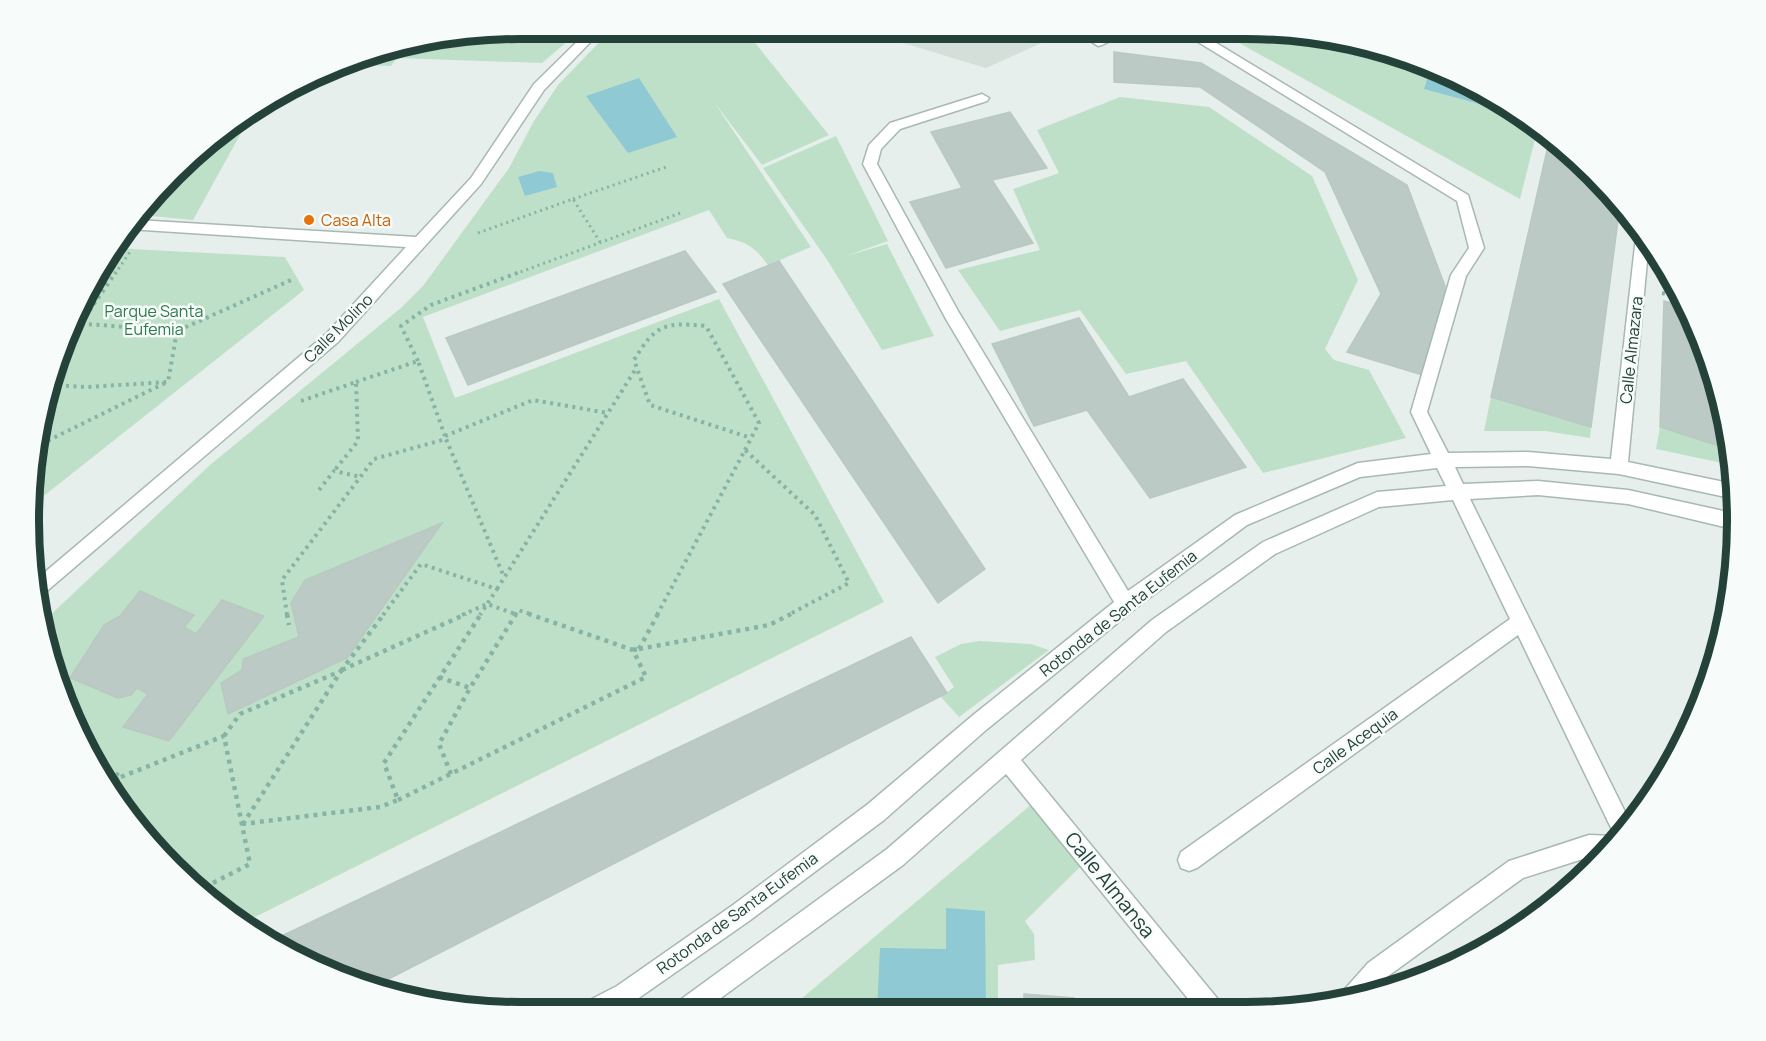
<svg xmlns="http://www.w3.org/2000/svg" width="1766" height="1041" font-family="Manrope,sans-serif">
  <style>
    .built { fill: #d4dfda }
    .green { fill: #bfe0c8 }
    .water { fill: #8ec9d4 }
    .building { fill: #bbcac4; stroke: #b8c9c2; stroke-width: 1.5 }
    .lines { fill: none; stroke-linecap: round; stroke-linejoin: round }
    .street-casing { stroke: #a8b8b2; stroke-width: 3 }
    .path-far2 { stroke: #86b3a5; stroke-width: 3; stroke-dasharray: 2 4; stroke-linecap: butt }
    .path-far1 { stroke: #86b3a5; stroke-width: 4; stroke-dasharray: 3 4.5; stroke-linecap: butt }
    .path { stroke: #86b3a5; stroke-width: 4.5; stroke-dasharray: 4 5; stroke-linecap: butt }
    .street { fill: #fff; fill-rule: evenodd }
    .food-dot { fill: #e8710a; stroke: #f7fbf9; stroke-width: 2 }
    .labels { text-anchor: middle; stroke-width: 5; stroke-linejoin: round; paint-order: stroke }
    .food-label { font-size: 16px; fill: #c56008; stroke: #f7fbf9; text-anchor: start }
    .park-label { font-size: 16px; fill: #2d7a4b; stroke: #f7fbf9 }
    .street-label { font-size: 16px; fill: #24423a; stroke: #f7fbf9 }
    .near-street-label { font-size: 20px; fill: #24423a; stroke: #f7fbf9 }
    .rim { fill: none; stroke: #24423a; stroke-width: 8 }
  </style>
  <rect width="100%" height="100%" fill="#e6efeb"/>
  <path class="built" d="M857,29H1072L986,68Z"/>
  <g class="green">
    <path d="M520,29H582L542,63L397,58L391,66L344,64L363,55Z"/>
    <path d="M612,29H744L829,135L762,165L714,102L811,247L768,265C756,249 748,242 727,238L709,210L423,317L455,398L719,299L884,602L241,924L130,820L55,678L45,620L210,465L402,307L423,286L509,168L534,121L558,85Z"/>
    <path d="M1214,29L1278,30L1404,55L1519,112L1538,127L1520,199Z"/>
    <path d="M1120,97L1209,107L1312,176L1358,280L1325,349L1334,360L1369,370L1406,438L1263,473L1186,361L1126,374L1080,310L1000,331L958,270L1040,250L1013,189L1059,173L1037,130Z"/>
    <path d="M252,113L193,220L141,215L221,130Z"/>
    <path d="M836,136L888,241L846,256L887,244L934,336L882,350L828,261L763,168Z"/>
    <path d="M111,248L285,257L304,290L31,506L55,363Z"/>
    <path d="M1491,397L1591,427L1590,438L1545,431H1484Z"/>
    <path d="M1660,427L1731,450L1732,465L1656,449Z"/>
    <path d="M979,641L1031,644L1049,650L959,717L941,697L954,687L935,657L961,644Z"/>
    <path d="M1033,803L1081,866L1025,921L1034,934L1035,960L998,965V1011H871L872,998L801,999Z"/>
  </g>
  <g class="water">
    <path d="M1431,68L1519,112L1524,116L1424,89Z"/>
    <path d="M639,78L677,137L628,153L586,96Z"/>
    <path d="M539,171L553,173L557,187L525,196L518,177Z"/>
    <path d="M946,908L985,911L986,1011H877L880,948L946,949Z"/>
  </g>
  <g class="building">
    <path d="M1114,52L1201,63L1407,185L1445,286L1429,377L1347,352L1381,294L1325,172L1200,87L1114,82Z"/>
    <path d="M1010,112L1047,168L992,180L1033,243L946,268L910,202L962,188L931,132Z"/>
    <path d="M1550,137L1594,173L1620,205L1591,427L1491,397Z"/>
    <path d="M685,251L716,292L468,385L446,338Z"/>
    <path d="M779,261L985,569L938,603L723,284Z"/>
    <path d="M1667,270L1679,293L1665,289Z"/>
    <path d="M1664,301L1687,307L1700,333L1728,425L1731,450L1660,427Z"/>
    <path d="M1079,318L1129,397L1183,379L1246,467L1150,498L1087,410L1034,426L992,344Z"/>
    <path d="M442,523L347,658L228,714L221,683L242,670L243,659L299,637L291,603L305,580Z"/>
    <path d="M140,591L194,615L184,627L196,634L222,600L264,616L169,741L123,727L148,694L137,688L131,695L118,698L70,678L104,625L120,616Z"/>
    <path d="M911,637L947,693L371,988L362,986L271,941Z"/>
    <path d="M1024,994L1074,998L1075,1011H1024Z"/>
  </g>
  <g class="lines">
    <g class="street-casing">
      <g id="street">
        <path d="M590,29H603L544,90L481,184L338,342L41,596L38,578L326,334L406,247L128,229L137,220L416,237L471,178L534,84Z"/>
        <path d="M1117,29H1134L1102,45L1098,46L1092,42Z"/>
        <path d="M1177,29H1193L1468,195L1484,248L1466,276L1427,412L1448,453L1528,452L1611,459L1637,228L1649,240L1628,462L1734,484L1735,499L1619,474L1528,466L1455,467L1463,484L1538,481L1628,490L1737,514V530L1628,504L1538,495L1470,499L1630,822L1600,856L1589,857L1523,878L1384,979L1372,993L1342,999L1345,989L1368,963L1509,861L1589,835L1615,836L1518,635L1197,868L1189,871L1181,868L1178,860L1181,852L1510,619L1453,500L1379,507L1275,554L1166,632L1021,760L1221,1003L1225,1011H1198L1006,774L903,865L703,1011H672L676,1003L887,849L1152,620L1263,542L1377,492L1446,486L1437,468L1360,477L1247,525L1137,607L986,730L884,820L749,921L633,1002L616,1011H580L584,1003L617,986L733,905L868,804L972,716L1114,602L946,319L863,164L869,145L890,123L982,94L989,98L987,101L900,129L881,149L877,164L958,311L1128,591L1235,515L1358,463L1431,454L1411,412L1451,275L1469,248L1457,201Z"/>
      </g>
    </g>
    <g class="path-far2">
      <path d="M573,199L669,166"/>
      <path d="M478,233L573,199L600,242"/>
      <path d="M115,274L132,249"/>
      <path d="M515,274L683,212"/>
    </g>
    <g class="path-far1">
      <path d="M1662,293L1682,298"/>
      <path d="M74,323L177,331L291,280"/>
      <path d="M81,323L116,272"/>
      <path d="M418,361L401,326L431,305L520,272"/>
      <path d="M356,382L418,361L445,436"/>
      <path d="M51,385L87,387L168,382L177,331"/>
      <path d="M301,401L356,382L358,441L334,471"/>
      <path d="M445,436L533,400L608,413"/>
      <path d="M41,444L165,383"/>
      <path d="M745,450L759,423L706,326C664,322 656,324 634,360L650,405L751,438"/>
      <path d="M319,490L334,471L361,477"/>
      <path d="M497,589L637,367"/>
      <path d="M287,615L282,580L374,459L446,439L504,577"/>
      <path d="M383,615L421,564L497,589L480,615"/>
      <path d="M462,615L487,604L515,614"/>
      <path d="M515,615L518,610L533,615"/>
      <path d="M657,615L745,450L815,515L849,583L788,615"/>
    </g>
    <g class="path">
      <path d="M287,614L289,625"/>
      <path d="M639,649L658,614"/>
      <path d="M639,649L769,625L791,614"/>
      <path d="M633,650L639,649"/>
      <path d="M342,670L466,614"/>
      <path d="M341,671L384,614"/>
      <path d="M439,677L470,688L516,614"/>
      <path d="M224,736L240,714L341,671L243,824"/>
      <path d="M100,764L121,777L110,782"/>
      <path d="M451,774L439,744L470,688"/>
      <path d="M121,777L224,736L250,864L203,888"/>
      <path d="M398,800L646,677L633,650L529,614"/>
      <path d="M242,824L380,807L398,800L384,763L481,614"/>
    </g>
    <use href="#street" class="street"/>
  </g>
  <circle class="food-dot" cx="309" cy="220" r="6"/>
  <g class="labels">
    <g class="food-label">
      <text x="321" y="226">Casa Alta</text>
    </g>
    <g class="park-label">
      <text x="154" y="317">Parque Santa<tspan x="154" dy="18">Eufemia</tspan></text>
    </g>
    <g class="street-label">
      <text transform="translate(338 328) rotate(-45)" y="6">Calle Molino</text>
      <text transform="translate(1631 350) rotate(-84)" y="6">Calle Almazara</text>
      <text transform="translate(1118 613) rotate(-38)" y="6">Rotonda de Santa Eufemia</text>
      <text transform="translate(1355 741) rotate(-36)" y="6">Calle Acequia</text>
      <text transform="translate(737 913) rotate(-36)" y="6">Rotonda de Santa Eufemia</text>
    </g>
    <g class="near-street-label">
      <text transform="translate(1110 885) rotate(51)" y="7">Calle Almansa</text>
    </g>
  </g>
  <path d="M0 0H1766V1041H0ZM520 39H1246A481 481 0 0 1 1727 520V521A481 481 0 0 1 1246 1002H520A481 481 0 0 1 39 521V520A481 481 0 0 1 520 39Z" fill="#f7fbf9" fill-rule="evenodd"/>
  <path class="rim" d="M520 39H1246A481 481 0 0 1 1727 520V521A481 481 0 0 1 1246 1002H520A481 481 0 0 1 39 521V520A481 481 0 0 1 520 39Z"/>
</svg>
